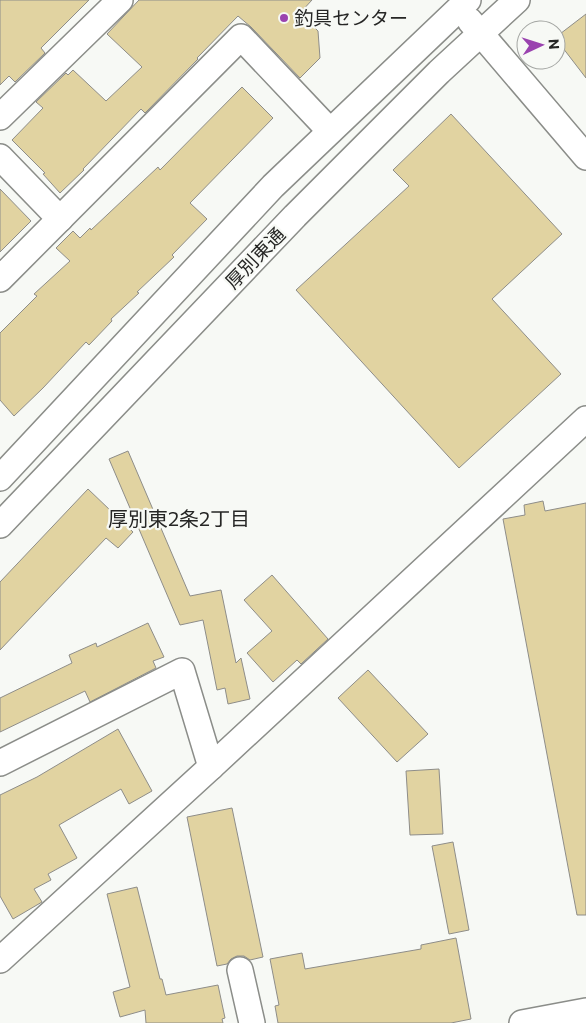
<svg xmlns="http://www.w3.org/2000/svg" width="586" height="1023" font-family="Commissioner,'Noto Sans JP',sans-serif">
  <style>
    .building { fill: #e1d3a1; stroke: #8e8d89 }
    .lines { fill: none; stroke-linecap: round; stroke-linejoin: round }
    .minor-casing { stroke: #8b8d89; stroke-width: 28 }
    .minor { stroke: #fff; stroke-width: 25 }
    .poi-dot { fill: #9a43af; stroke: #f7f9f5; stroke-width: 2 }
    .labels { text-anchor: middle; stroke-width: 4.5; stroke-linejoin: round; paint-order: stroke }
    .poi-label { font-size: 19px; fill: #262625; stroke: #f7f9f5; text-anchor: start }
    .street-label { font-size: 19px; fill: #262625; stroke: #f7f9f5 }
    .neighbourhood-label { font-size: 20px; fill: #262625; stroke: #f7f9f5 }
  </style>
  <rect width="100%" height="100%" fill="#f7f9f5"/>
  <g class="building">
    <path d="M0,0H89L41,48L45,53L15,82L9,76L0,85Z"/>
    <path d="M139,0H312L300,13L318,31L320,58L300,78L251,27L238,16L197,58L198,59L145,113L141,109L83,169L84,170L60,193L43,174L45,173L12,140L43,108L36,102L66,73L68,75L73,70L106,101L142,67L107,34Z"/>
    <path d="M586,14V78L556,39V37Z"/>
    <path d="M242,87L273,118L190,203L207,219L172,255L174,257L137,292L139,293L111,319L112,321L89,345L86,342L43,388L14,416L0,400V333L37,296L34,294L70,261L56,248L73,231L80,238L90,228L91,230L158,167L160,170Z"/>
    <path d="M451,114L562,234L492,299L561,374L459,468L296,290L409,186L393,170Z"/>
    <path d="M0,189L31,221L0,252Z"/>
    <path d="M128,451L190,596L221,590L236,663L241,658L250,699L228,704L225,688L217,690L203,620L180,625L109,459Z"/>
    <path d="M88,489L133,532L118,548L106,538L0,650V582Z"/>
    <path d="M543,501L545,511L586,503V915H577L503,519L525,515L524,505Z"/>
    <path d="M272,575L328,639L301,664L297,660L273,682L247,653L272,631L244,600Z"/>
    <path d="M148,623L164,657L153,661L156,668L90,702L85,691L0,732V698L72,663L69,655L96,643L97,647Z"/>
    <path d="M368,670L428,734L397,762L338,698Z"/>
    <path d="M118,729L152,791L129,804L121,789L59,825L77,858L48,874L51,880L34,889L42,902L13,919L0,896V795L37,777Z"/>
    <path d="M439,769L443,834L410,835L406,771Z"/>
    <path d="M232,808L263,957L250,960L244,956H237L231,959L227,964L217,966L187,817Z"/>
    <path d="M453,842L469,930L449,934L432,846Z"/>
    <path d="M137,887L160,979H162L166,995L218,985L225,1018L222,1019L223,1023H146L145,1010L120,1017L113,992L130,987L107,894Z"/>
    <path d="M456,938L471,1019L451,1023H278L275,1006L279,1005L270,959L302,953L305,969L421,949V945Z"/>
  </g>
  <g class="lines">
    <g class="minor-casing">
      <g id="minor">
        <path d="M470,21L586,157"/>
        <path d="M0,117L120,0"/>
        <path d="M0,157L60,219"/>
        <path d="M0,279L241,37L330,131"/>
        <path d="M0,478L273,186L468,0"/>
        <path d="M0,525L295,216L439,72L517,0"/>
        <path d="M0,763L182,671L211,767"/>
        <path d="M0,960L211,767L586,419"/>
        <path d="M240,970L252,1023"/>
        <path d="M522,1023L586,1011"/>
      </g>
    </g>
    <use href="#minor" class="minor"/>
  </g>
  <circle class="poi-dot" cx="284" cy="18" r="5"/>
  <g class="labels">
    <g class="poi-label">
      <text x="294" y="25">釣具センター</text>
    </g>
    <g class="street-label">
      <text transform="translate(255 258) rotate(-46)" y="7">厚別東通</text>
    </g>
    <g class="neighbourhood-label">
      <text x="179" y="526">厚別東2条2丁目</text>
    </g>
  </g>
  <g transform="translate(541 45) rotate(86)"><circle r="24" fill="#f7f9f5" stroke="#a3a5a2"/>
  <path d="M0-4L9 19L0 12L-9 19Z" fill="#9a43af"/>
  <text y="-8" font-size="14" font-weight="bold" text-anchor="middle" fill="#262625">N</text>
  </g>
</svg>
